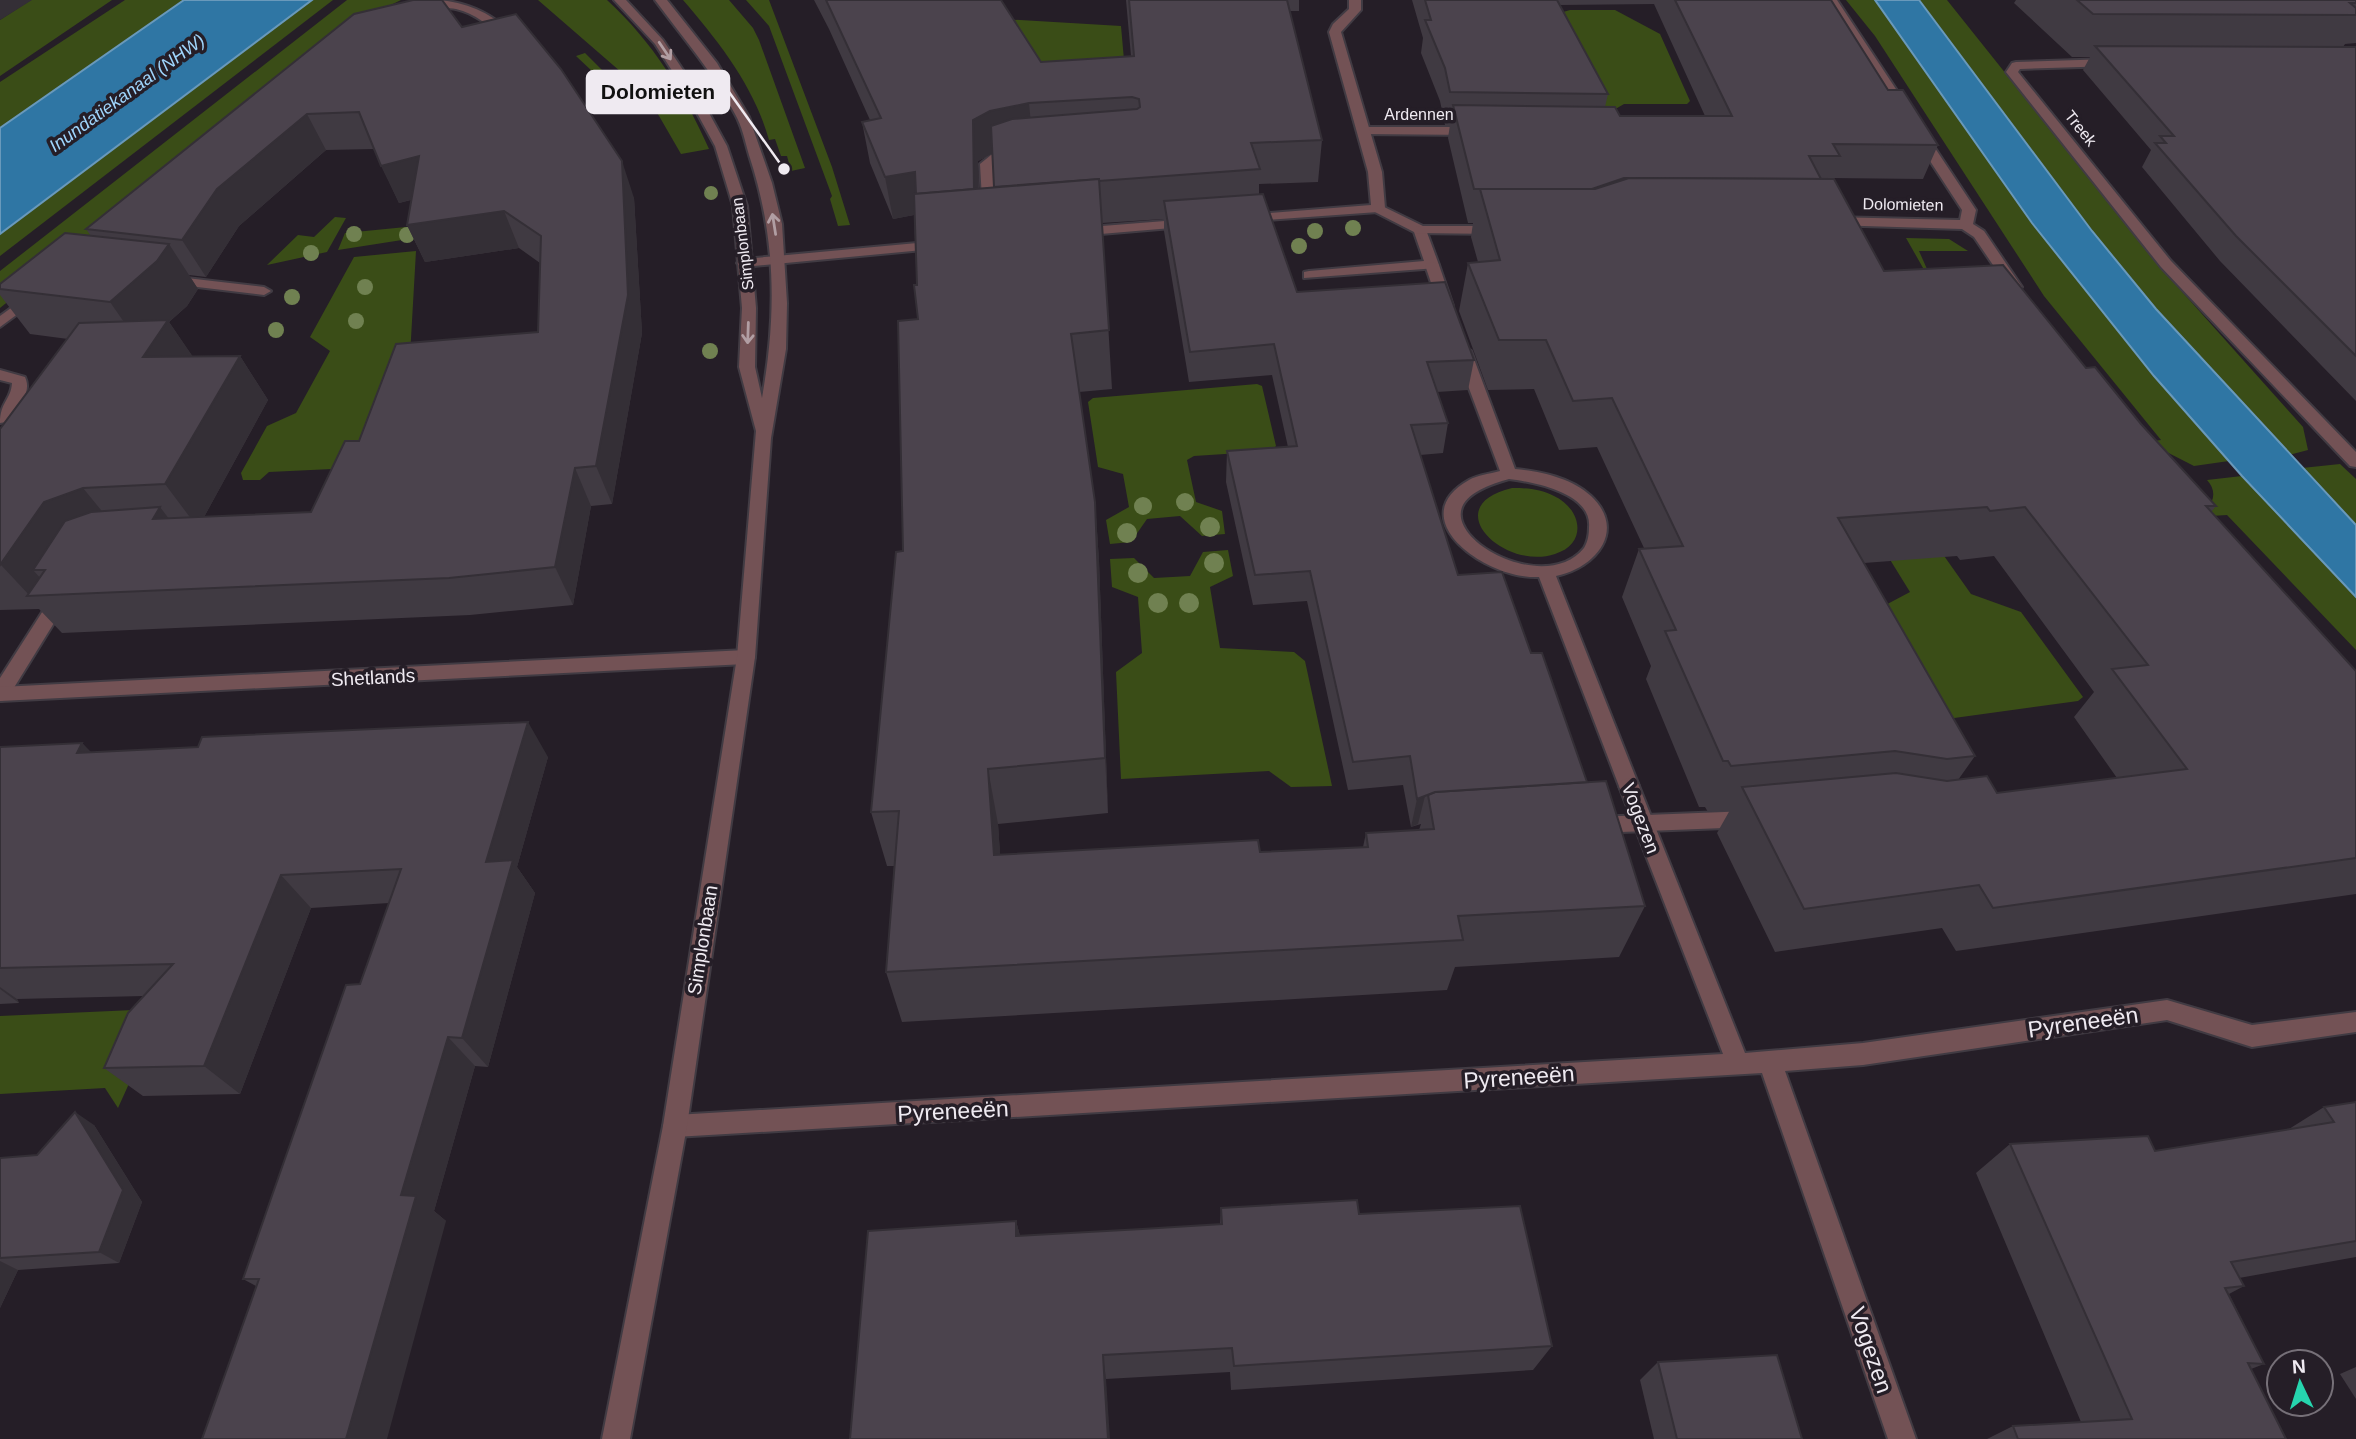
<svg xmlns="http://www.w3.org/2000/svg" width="2356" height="1439" font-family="Helvetica,sans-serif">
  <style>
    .green { fill: #3a4d17 }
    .water { fill: #2f76a4; stroke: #6999bb; stroke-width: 2 }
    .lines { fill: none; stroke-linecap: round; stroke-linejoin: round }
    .service-casing { stroke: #413b43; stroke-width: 4 }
    .pedestrian-casing { stroke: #413b43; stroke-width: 4 }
    .minor-casing { stroke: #413b43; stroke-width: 4 }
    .tertiary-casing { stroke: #413b43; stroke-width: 4 }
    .service { fill: #735255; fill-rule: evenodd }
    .pedestrian { fill: #735255; fill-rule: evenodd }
    .minor { fill: #735255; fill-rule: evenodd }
    .tertiary { fill: #735255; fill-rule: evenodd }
    .tree { fill: #708151 }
    .wall { fill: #403a42; fill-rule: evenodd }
    .shaded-wall { fill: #342f36 }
    .building { fill: #4b434d; stroke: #342f36; stroke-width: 2 }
    .oneway { stroke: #b19ea3 }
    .labels { text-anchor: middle; stroke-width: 7; stroke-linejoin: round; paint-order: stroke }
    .far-street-label { font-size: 16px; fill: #efeaf1; stroke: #251e27 }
    .far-water-label { font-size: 18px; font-style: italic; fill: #9fd5fc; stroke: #251e27 }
    .street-label { font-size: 19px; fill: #efeaf1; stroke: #251e27 }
    .near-street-label { font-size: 23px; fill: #efeaf1; stroke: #251e27 }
    .leader { fill: none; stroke: #efeaf1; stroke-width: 2.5 }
    .callout-dot { fill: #efeaf1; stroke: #251e27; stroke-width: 2.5 }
    .callout { fill: #efeaf1; stroke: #efeaf1; stroke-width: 2.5 }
    .callout-label { font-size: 21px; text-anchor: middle; font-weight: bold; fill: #111 }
  </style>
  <rect width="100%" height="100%" fill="#251e27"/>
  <g class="green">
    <path d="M31,0H112L0,76V20Z"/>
    <path d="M125,0H184L0,128V82Z"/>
    <path d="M312,0H333L0,256V234Z"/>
    <path d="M347,0H401L354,23L0,308V271Z"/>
    <path d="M538,0H607C653,42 684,93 709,149L681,154L655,109L636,85Z"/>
    <path d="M683,0H729L753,28L759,40L805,168L791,171L787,156H781L775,139L769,140C754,86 719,42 683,0Z"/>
    <path d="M746,0H769L832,167L850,225L838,226L830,199L832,196L769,26Z"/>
    <path d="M1846,0H1875L2032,223L2154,376L2229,461L2194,466L2147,442L2161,440L2044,296L1875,36Z"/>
    <path d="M1919,0H1947L2160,267L2303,427L2308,450L2289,455C2247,405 2200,359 2156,309C2071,212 1996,104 1919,0Z"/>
    <path d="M1570,10H1615L1660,34L1690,101L1687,104H1624L1612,111H1600L1560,13Z"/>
    <path d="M1002,19L1121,26L1127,94L1065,98Z"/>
    <path d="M585,53L633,101L623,104L610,88L576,56Z"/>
    <path d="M335,217L346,218L327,252L267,265L298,235L314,237Z"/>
    <path d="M406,227L405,232L412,233L411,237L402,240L338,250L345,233Z"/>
    <path d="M1906,238L1949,239L1968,251H1919L1939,296Z"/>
    <path d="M416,251L410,356L353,468L269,472L260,480H243L241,473L267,426L296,413L330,351L310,337L354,257Z"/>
    <path d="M1257,384L1262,386L1276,446L1271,451L1194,456L1187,460L1196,502L1222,511L1225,534L1202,536L1180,516L1147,519L1131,542L1110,544L1106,520L1129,507L1123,474L1098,467L1088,402L1093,398Z"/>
    <path d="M2340,464L2356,479V525L2302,468Z"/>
    <path d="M2242,476L2356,597V650L2227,515L2211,516L2206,510C2215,500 2216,490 2207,480Z"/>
    <path d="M1512,488C1527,488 1541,489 1554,496C1582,509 1588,544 1555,554C1504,571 1436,506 1512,488Z"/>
    <path d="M1228,550L1233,576L1210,587L1220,648L1294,652L1305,661L1332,786L1291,787L1269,771L1121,779L1116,672L1142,653L1138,597L1112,587L1110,559L1134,558L1154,578L1190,576L1203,552Z"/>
    <path d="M1942,553L1971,594L2021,612L2083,697L2078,701L1947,719L1863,617L1910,592L1889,558Z"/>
    <path d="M156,1009L159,1017L118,1108L105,1088L0,1094V1016Z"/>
  </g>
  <g class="water">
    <path d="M184,0H312L0,234V128Z"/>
    <path d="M1875,0H1919L2092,231L2156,309L2356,525V597L2242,476L2154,376L2032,223Z"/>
  </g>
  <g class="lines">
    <g class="service-casing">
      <g id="service">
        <path d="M437,0C468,2 494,14 515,37L505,39C490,27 475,13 456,9C443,6 426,11 416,4L422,1Z"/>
        <path d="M1364,127H1475L1481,131L1475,135L1360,134L1358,131Z"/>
        <path d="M1016,149L1022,153L1021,156L993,166L995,214L993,217H983L980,164L991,155Z"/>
        <path d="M1378,204L1425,227L1439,265L1437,268L1304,278V272L1309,271L1424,261L1414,232L1373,211V205Z"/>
        <path d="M61,591L67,592L70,597L7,699L0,701V678L55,592Z"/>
        <path d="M1750,811L1757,813L1760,819L1757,825L1750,827L1595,833L1588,831L1585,825L1588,819L1595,817Z"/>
      </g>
    </g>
    <g class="pedestrian-casing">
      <g id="pedestrian">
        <path d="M1432,261L1439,265L1453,306L1451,309L1446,310L1439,306L1425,265Z"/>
        <path d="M1463,346L1471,351L1515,469C1540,471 1572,478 1591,496C1627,530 1596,568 1556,576L1639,786L1636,792L1629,794L1622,792L1619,786L1539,577C1488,580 1400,519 1469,480C1477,475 1490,474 1500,471L1455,351ZM1509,479C1534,482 1592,493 1589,527C1589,535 1588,541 1584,548C1557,582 1493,563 1469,534C1443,501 1484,486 1509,479Z"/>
      </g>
    </g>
    <g class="minor-casing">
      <g id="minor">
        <path d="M1349,0H1361V10L1341,32L1382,172L1385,208L1378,212L1240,222L1238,219L1245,215L1371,205L1368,172L1329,32L1333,24L1349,9Z"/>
        <path d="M1825,0H1837L1976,210L1973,224L1984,231L2022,287L2020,290H2010L1974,237L1962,229L1831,225L1824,221L1831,217L1960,220L1962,210Z"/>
        <path d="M2110,59L2116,63L2114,66L2020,69L2018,72L2171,261L2356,452V467L2350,466L2161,267L2006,72L2012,63L2016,62Z"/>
        <path d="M1190,219L1197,223L1195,226L1077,236L1070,232L1077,228Z"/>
        <path d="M1420,226H1498L1505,230L1498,234L1415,233V227Z"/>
        <path d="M939,241L946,245L944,248L744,267L737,263L744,259Z"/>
        <path d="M169,276L264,287L271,291L264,295L164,283L162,280Z"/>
        <path d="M33,292L38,293L40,296L38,299L0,327V316Z"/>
        <path d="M0,370L25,377C33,394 16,408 6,422L0,423C0,402 11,400 12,383L0,380Z"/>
        <path d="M746,650L753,652L755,657L753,662L746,664L0,701V687Z"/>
        <path d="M1629,778L1636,780L1639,786L1745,1053L1863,1043L2167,1000L2252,1025L2356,1012V1032L2252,1047L2167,1020L1863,1065L1785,1071L1916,1439H1888L1762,1073L675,1137L667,1134L663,1126L667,1118L675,1115L1723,1054L1619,786L1622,780Z"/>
      </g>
    </g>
    <g class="tertiary-casing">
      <path id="tertiary" d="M614,0H626L663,40L697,91L727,146L747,206L756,308L755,367L762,398C777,313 776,237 749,155C745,141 742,126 735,114C713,72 683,38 655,0H667L717,63L749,117L772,183L782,224L787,303L786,349L771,438L755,657L687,1126L630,1439H602L663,1126L737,657L756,431L739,367L742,308L733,206L715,146L685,91L655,44Z"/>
    </g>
    <use href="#service" class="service"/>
    <use href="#pedestrian" class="pedestrian"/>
    <use href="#minor" class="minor"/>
    <use href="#tertiary" class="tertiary"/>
  </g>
  <g class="tree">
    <circle cx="711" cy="193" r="7"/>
    <circle cx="1353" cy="228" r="8"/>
    <circle cx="1315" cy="231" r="8"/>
    <circle cx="354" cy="234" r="8"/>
    <circle cx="407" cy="235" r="8"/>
    <circle cx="1299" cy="246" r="8"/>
    <circle cx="311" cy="253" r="8"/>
    <circle cx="365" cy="287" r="8"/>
    <circle cx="292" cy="297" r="8"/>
    <circle cx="356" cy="321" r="8"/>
    <circle cx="276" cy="330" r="8"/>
    <circle cx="710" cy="351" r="8"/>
    <circle cx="1185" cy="502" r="9"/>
    <circle cx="1143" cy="506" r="9"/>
    <circle cx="1210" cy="527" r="10"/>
    <circle cx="1127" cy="533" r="10"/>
    <circle cx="1214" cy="563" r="10"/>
    <circle cx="1138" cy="573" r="10"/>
    <circle cx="1158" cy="603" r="10"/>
    <circle cx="1189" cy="603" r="10"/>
  </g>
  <g class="wall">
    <path d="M814,0H1001L1041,62L1131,56L1126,0H1299V11H1290L1322,140L1318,182L1259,184V194L1297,292L1474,360L1468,390L1437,392L1448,423L1443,453L1420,455L1458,575L1531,653L1587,782L1645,906L1619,957L1455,967L1447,990L902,1022L886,972L894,866H887L871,812L903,551L918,319L914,215L893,219L870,163L862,122L870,120L829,29ZM992,154L994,187L979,189L978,161ZM1164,219V231L1189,382L1272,375L1288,447L1227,451L1226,482L1253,605L1307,601L1348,790L1403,785L1411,827L1421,824L1419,830L1366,833L1363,847L1260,852L1000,855L998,824L1108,813L1099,561L1095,502L1079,392L1112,389L1102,223Z"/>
    <path d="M1412,0H1831L1888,90L1938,145L1923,179L1831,178V179L1884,271L2086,368L2141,424L2216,506L2211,512L2356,671V894L1956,951L1942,928L1775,952L1717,833L1730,810L1708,812L1705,807H1699L1646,679L1651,666L1622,597L1639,549L1644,548L1597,447L1559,450L1534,389L1488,390L1459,311L1468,263L1478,262L1471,237L1473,223H1468L1448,138L1450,125H1445L1440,101L1421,53L1423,38ZM1654,4L1705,116H1620L1605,107L1608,94L1560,5ZM1957,556L1960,560L1994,556L2094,692L2074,717L2117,778L1997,793L1958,780L1975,756L1864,563Z"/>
    <path d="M2016,0H2356V43L2345,44L2343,47H2356V401L2220,261L2142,167L2151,150L2083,70L2090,57H2072L2014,3Z"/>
    <path d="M462,27L634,198L642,333L612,504L591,506L573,605L470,615L62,633L39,609L0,610V429L68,339L30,334L0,295V284L91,236L86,229ZM374,149L399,203L411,200L407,225L425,262L519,248L540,263L538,332L359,441L311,512L204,517L268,400L240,356H192L169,322L187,306L198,289L189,275L206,277L239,226L326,150Z"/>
    <path d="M82,743L91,753L548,757L517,867L535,893L488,1067L475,1066L434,1211L446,1221L256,1286L243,1279L360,984L389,903L311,908L240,1094L143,1096L104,1068L144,996L17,999L19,1003L0,1004V747Z"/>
    <path d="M2356,1102V1257L2239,1278L2244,1286L2229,1294L2264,1364L2251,1369L2286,1439H1987L2013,1426L2081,1422L1976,1173L2010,1144L2155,1151L2289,1129L2324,1107Z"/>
    <path d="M94,1125L142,1202L119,1263L18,1270L0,1308V1158L37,1155Z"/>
    <path d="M1221,1208L1359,1214L1552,1346L1533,1370L1231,1390L1230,1372L1106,1379L850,1439L1016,1221L1020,1236L1142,1229L1220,1224Z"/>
    <path d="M1658,1362L1802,1439H1654L1640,1380Z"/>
    <path d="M2356,1367V1399L2340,1374Z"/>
  </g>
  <g class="shaded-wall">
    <path d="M0,0H32L0,20Z"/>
    <path d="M1029,103L1033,145L995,152L978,161L979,233L974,191L973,120L990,111Z"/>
    <path d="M307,114L326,150L239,226L206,277L182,240L217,189Z"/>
    <path d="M419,156L435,193L399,203L381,166Z"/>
    <path d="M622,161L634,198L642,333L612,504L596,466Z"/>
    <path d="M915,172L919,214L893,219L885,177Z"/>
    <path d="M504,211L519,248L425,262L407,225Z"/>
    <path d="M169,244L198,289L187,306L169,322L198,364L143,357L142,348L110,302Z"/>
    <path d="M240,356L268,400L198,528L165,484Z"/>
    <path d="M575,468L591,506L573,605L555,567Z"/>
    <path d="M83,488L119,532L45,570H33L53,592L30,596L1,565L44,502Z"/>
    <path d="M1095,502L1099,561L1108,813L1105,758Z"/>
    <path d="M160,507L189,545L153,519Z"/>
    <path d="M528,722L548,757L517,867L535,893L488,1067L462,1038L486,862Z"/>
    <path d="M82,743L116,777L77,753Z"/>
    <path d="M988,769L998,824L1004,908L994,855Z"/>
    <path d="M1425,796L1418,824L1411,827L1417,799Z"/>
    <path d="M281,875L311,908L240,1094L204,1066Z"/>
    <path d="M0,987L17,999L19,1003L0,989Z"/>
    <path d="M448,1037L475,1066L434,1211L446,1221L387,1439H346L401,1195Z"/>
    <path d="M75,1112L94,1125L142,1202L119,1263L99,1252Z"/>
    <path d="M1016,1221L1024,1250L1016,1236Z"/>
    <path d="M0,1261L18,1270L0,1308Z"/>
    <path d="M1103,1355L1106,1379L1110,1439H1108Z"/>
  </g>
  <g class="building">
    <path d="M413,0H442L462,27L516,14L561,69L622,161L628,295L596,466L575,468L555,567L449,578L27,596L45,570H33L65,521L91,512L160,507L153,519L311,512L345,441H359L396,344L538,332L541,236L504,211L407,225L419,156L381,166L359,112L307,114L217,189L182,240L86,229L354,14Z"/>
    <path d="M826,0H1001L1041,62L1134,56L1129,0H1287L1322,140L1251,143L1260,169L1099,181V179L994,187L991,126L1012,119L1137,109L1140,107L1139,99L1132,97L1029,103L990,111L973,120L974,189L916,194L915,172L885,177L862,122L881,118Z"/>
    <path d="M1425,0H1557L1608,94L1450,92L1445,68L1425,20H1431Z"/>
    <path d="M1675,0H1831L1888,90H1903L1938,145L1833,144L1840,156H1809L1821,179L1629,178H1624L1592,189H1474L1453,105L1615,107L1620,116H1732Z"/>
    <path d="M2077,0H2356V3H2350L2356,8V15L2093,14Z"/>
    <path d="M2095,46L2356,47V356L2236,236L2155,143H2166L2160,136H2174Z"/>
    <path d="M1629,178L1834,179L1884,271L2003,265L2086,368L2095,367L2141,424L2216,506H2206L2356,671V858L1993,908L1979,885L1804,909L1742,787L1896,773L1947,781L1987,776L1997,793L2187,769L2112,669L2148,665L2025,507L1990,511L1987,507L1838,518L1975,756L1947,759L1895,751L1731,766L1728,761H1723L1665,631L1676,630L1639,549L1683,546L1612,398L1573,401L1546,340H1499L1468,263L1500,260L1480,189H1595Z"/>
    <path d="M1099,179L1109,330L1071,334L1095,502L1105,758L988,769L994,855L1258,840L1260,852L1368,847L1366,833L1434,829L1428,795L1435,792L1606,781L1645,906L1458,916L1463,940L886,972L899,811L871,812L896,552L903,551L898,321L918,319L914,285H917L914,194Z"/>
    <path d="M1263,194L1297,292L1445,282L1474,360L1427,362L1448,423L1411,425L1458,575L1502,572L1531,653H1542L1587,782L1435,792L1417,799L1410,756L1353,762L1310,571L1255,575L1227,451L1297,446L1274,344L1190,352L1164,201Z"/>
    <path d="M65,233L169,244L157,261L110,302L0,289V284Z"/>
    <path d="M168,320L143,357L240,356L165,484L83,488L44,502L0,565V429L79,323Z"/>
    <path d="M528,722L486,862L513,860L462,1038L448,1037L401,1195L416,1196L346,1439H202L259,1279H243L268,1207L346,985L360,984L401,869L281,875L204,1066L104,1068L128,1013L173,964L0,968V747L82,743L77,753L198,747L202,737Z"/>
    <path d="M2356,1102V1241L2231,1262L2244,1286L2225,1288L2264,1364L2248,1363L2286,1439H2018L2013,1426L2132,1419L2010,1144L2148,1136L2155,1151L2334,1122L2324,1107Z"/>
    <path d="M75,1112L123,1190L99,1252L0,1258V1158L37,1155Z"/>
    <path d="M1357,1200L1359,1214L1520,1206L1552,1346L1234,1366L1232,1348L1103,1355L1108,1439H850L868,1231L1016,1221V1236L1142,1229L1222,1224L1221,1208Z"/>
    <path d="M1777,1355L1802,1439H1677L1658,1362Z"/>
  </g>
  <defs><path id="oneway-shaft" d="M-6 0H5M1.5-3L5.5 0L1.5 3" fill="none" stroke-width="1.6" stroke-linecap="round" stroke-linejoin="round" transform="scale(1.75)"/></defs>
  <g class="oneway">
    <use href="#oneway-shaft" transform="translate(665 51) rotate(56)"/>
    <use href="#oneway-shaft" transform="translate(774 224) rotate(-99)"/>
    <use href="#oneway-shaft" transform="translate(748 333) rotate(92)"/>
  </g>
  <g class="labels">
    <g class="far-street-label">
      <text x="1419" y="120">Ardennen</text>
      <text transform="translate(2081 128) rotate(51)" y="6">Treek</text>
      <text transform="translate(1903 204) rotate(1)" y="6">Dolomieten</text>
      <text transform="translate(742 244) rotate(-97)" y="6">Simplonbaan</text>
    </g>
    <g class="far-water-label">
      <text transform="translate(127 93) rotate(-36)" y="6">Inundatiekanaal (NHW)</text>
    </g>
    <g class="street-label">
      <text transform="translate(373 677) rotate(-3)" y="7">Shetlands</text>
      <text transform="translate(1641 818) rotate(69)" y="7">Vogezen</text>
      <text transform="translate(702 940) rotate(-81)" y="7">Simplonbaan</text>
    </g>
    <g class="near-street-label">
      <text transform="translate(2083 1022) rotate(-8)" y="8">Pyreneeën</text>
      <text transform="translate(1519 1077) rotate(-4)" y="8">Pyreneeën</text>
      <text transform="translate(953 1111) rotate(-3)" y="8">Pyreneeën</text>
      <text transform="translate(1871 1350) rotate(71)" y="8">Vogezen</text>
    </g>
  </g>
  <path class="leader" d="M784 169L729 92"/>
  <circle class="callout-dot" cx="784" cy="169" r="7"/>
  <rect class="callout" x="587" y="71" width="142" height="42" rx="7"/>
  <g class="callout-label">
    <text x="658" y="99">Dolomieten</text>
  </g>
  <g transform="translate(2300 1383) rotate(356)"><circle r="33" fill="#251e27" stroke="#767078" stroke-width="2"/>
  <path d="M0-5L12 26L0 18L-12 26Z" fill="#26d5ae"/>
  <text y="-10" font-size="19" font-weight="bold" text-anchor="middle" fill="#efeaf1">N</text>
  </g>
</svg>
